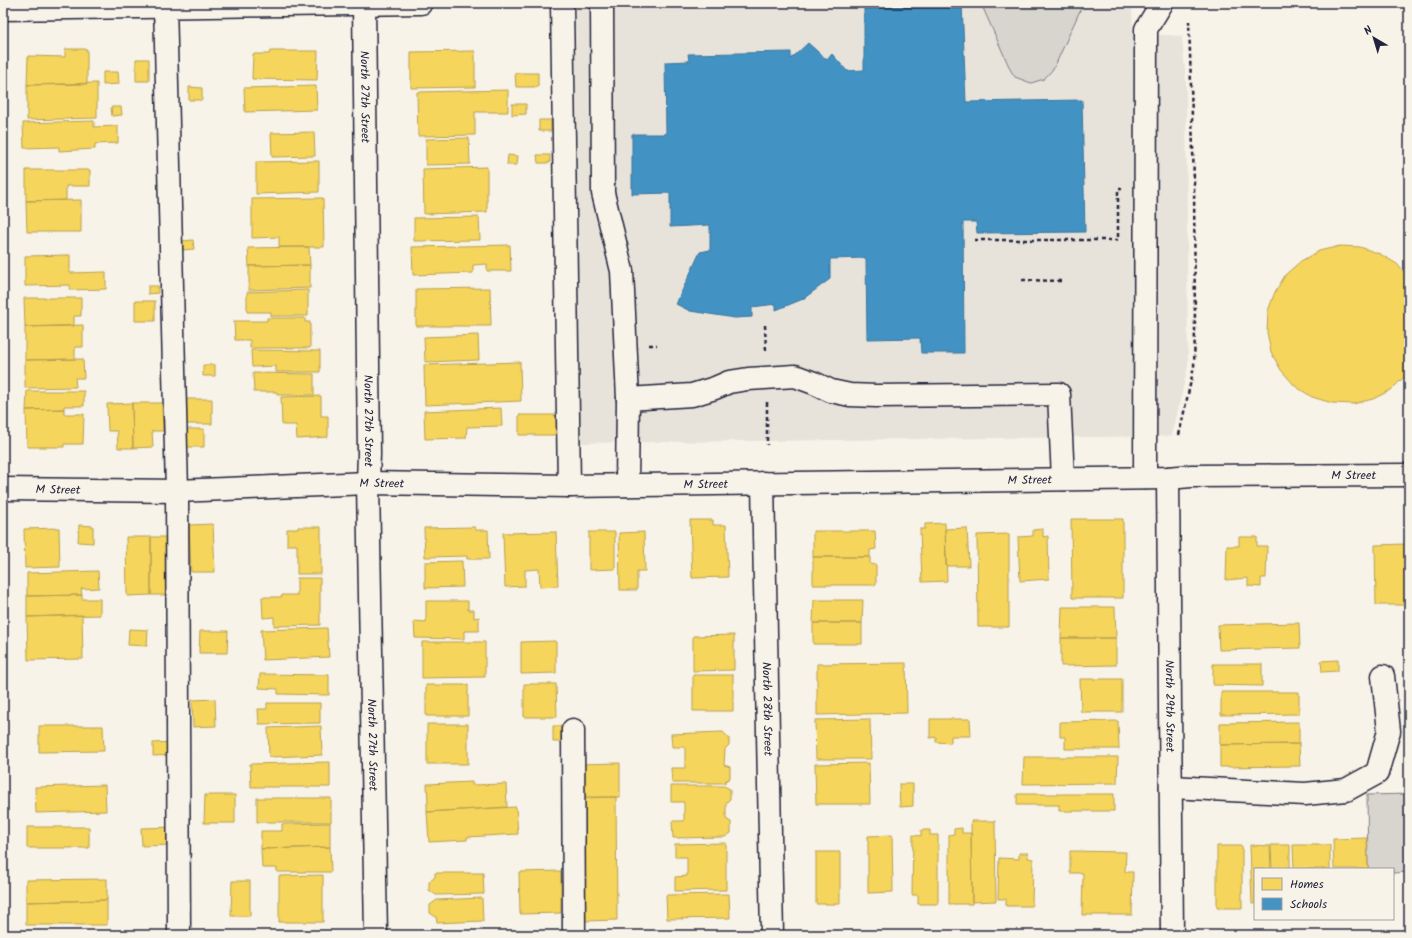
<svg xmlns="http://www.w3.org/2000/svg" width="1412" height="938" viewBox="0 0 1412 938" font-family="Kalam,sans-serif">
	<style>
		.built { fill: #e7e3db }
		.green { fill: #d8d5cf; stroke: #7d7c85 }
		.homes { fill: #f6d55c; stroke: #b69f52 }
		.schools { fill: #4393c3; stroke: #39719a }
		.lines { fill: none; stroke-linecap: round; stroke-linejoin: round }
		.minor-casing { stroke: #22223b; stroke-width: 25 }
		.path { stroke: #22223b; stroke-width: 2.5; stroke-dasharray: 4 3; stroke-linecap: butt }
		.minor { stroke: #f7f3e8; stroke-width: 22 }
		.labels { text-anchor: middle; stroke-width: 4; stroke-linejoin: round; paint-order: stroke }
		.street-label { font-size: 12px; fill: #22223b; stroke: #f7f3e8 }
	</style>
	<rect width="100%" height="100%" fill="#f7f3e8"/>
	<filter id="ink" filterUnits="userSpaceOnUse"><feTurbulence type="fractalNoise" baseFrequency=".025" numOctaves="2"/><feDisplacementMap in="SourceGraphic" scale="8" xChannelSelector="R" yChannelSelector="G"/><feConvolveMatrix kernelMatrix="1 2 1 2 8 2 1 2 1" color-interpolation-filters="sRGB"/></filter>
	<g filter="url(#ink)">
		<!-- built -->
		<path class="built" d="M575 3H1132L1133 33 1182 36 1186 82 1188 366 1172 436 580 443Z"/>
		<!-- green -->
		<path class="green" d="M984 3H1081L1082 6 1054 68 1044 79 1031 83 1015 77 1011 71 983 8Z
			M1409 794V872L1393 873V869H1368L1367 795Z"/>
		<!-- homes -->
		<path class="homes" d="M65 49H87V84L27 85 28 56 65 57Z
			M270 51H318L317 80 252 79 253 54H269Z
			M475 51V87L411 88V52Z
			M136 59H149V81H136Z
			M103 72H118L119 84 103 85Z
			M515 73H538V87H516Z
			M97 83V118L27 120V85Z
			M316 86 317 110 245 112 244 88Z
			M189 87 202 88V100H189Z
			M508 90V112H475V135L418 136 417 92Z
			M512 104H526V114L512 115Z
			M111 107H121L122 115 112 116Z
			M539 120H551V131H539Z
			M94 121V127L118 126V143L95 144V149L59 151V147L24 148 23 123Z
			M314 132 315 156 272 157 271 133Z
			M469 138 470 164 426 165V139Z
			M508 155 518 156 517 165H507Z
			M537 155H550V163H538Z
			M319 161V192L256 194V162Z
			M487 167V212L424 214 423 169Z
			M26 170H90V186H66V200L26 201Z
			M323 198 324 247H279V237L252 238V199Z
			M81 200V232H27L26 201Z
			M479 217 480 240 414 241V218Z
			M193 240 194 249 183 250 182 241Z
			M510 245 511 271H487V264L473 265V273L413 275 412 247Z
			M1340 246 1360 247 1380 254 1397 264 1409 278V372L1391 390 1373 399 1353 404 1332 403 1312 397 1295 386 1281 370 1271 352 1267 332 1268 311 1275 292 1286 274 1301 261 1319 251Z
			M309 247 310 265 249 266 248 248Z
			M70 255V273L106 272V289L70 290V285L25 286V256Z
			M310 265V288L249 290V266Z
			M148 286H158V293L148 294Z
			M490 288 491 326H416V289Z
			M308 290V316H271V312H247V292Z
			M24 298H81V316H74V326L25 327Z
			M135 301H155V321H135Z
			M267 318H305V322H310V348H250V340H235L234 321H267Z
			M83 325V347H75V359L25 360V327Z
			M478 335 479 360 425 362 424 337Z
			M251 350 320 351V372H276V366L252 367Z
			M83 359 84 378H75L76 387 25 388V360Z
			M520 362 521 401 425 405 424 365Z
			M203 365H215V376H203Z
			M253 373 314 374V395H277V392H254Z
			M27 391H84V406H64V409L26 410Z
			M321 396V416H328V437L297 439 296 425H282L281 397Z
			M186 399H212V424H186Z
			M132 403 133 448H118L117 431H108L107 404Z
			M132 403H162L163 431H152L153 447 133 448Z
			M501 408 502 426 467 427 466 438 425 439 424 411Z
			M64 409V414H84L83 444H64V447H27L26 410Z
			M519 415H557L558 435H519Z
			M182 429H204V447H181Z
			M1071 519H1123V598H1072Z
			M690 520H713V525H726L728 577 692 578Z
			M945 523 947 581 922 582 920 529H925V524Z
			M213 524 215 572H191L189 525Z
			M79 525 93 526V543L78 542Z
			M298 527H321V574H297V545H287V529H298Z
			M475 527V530H488L489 559H467V556L425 557 424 528Z
			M59 528 60 567 25 568 24 529Z
			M967 528 969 566H946L945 529Z
			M1043 529V537L1048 536 1049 579 1020 581 1018 537 1033 536V530Z
			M813 531H875L876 549 870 550V557H813Z
			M556 532 558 586 540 587 539 569 525 570V586L505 587 503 533Z
			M589 532H615V569L589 570Z
			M644 532 645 571H637V590H620L619 533Z
			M1009 534V627H978L977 535Z
			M126 537H151V595L127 596Z
			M151 537H173V595H151Z
			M1239 537H1257V546H1267L1266 578H1261V587L1248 586V578L1226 580 1227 546H1239Z
			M1407 544 1409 605H1376L1375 545Z
			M813 557H870V564L876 565V585H813Z
			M462 561 463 587 425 588V562Z
			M98 571 99 588 81 589 82 595 27 596V573Z
			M297 578H320V625L274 626V617L263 618 262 597H282V595H297Z
			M82 595V599H100V615L27 617V596Z
			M814 600H863L862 623H813Z
			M426 601H468V610H474V618L479 617V631H464V639L415 638 414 621 426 622Z
			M1062 607H1115L1116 638H1061Z
			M82 615 83 659 28 660 27 617Z
			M813 623H862V644H813Z
			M1299 623 1300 648 1219 650 1218 625Z
			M327 628 329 657 263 660 261 630Z
			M129 629 148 630 147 646 128 645Z
			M200 631H228L227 653H199Z
			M734 635V670L693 671V636Z
			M1061 638H1116V665L1061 666Z
			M556 641V673L521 674V642Z
			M422 642H485V677L422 678Z
			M1338 660V671L1322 672 1321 661Z
			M906 663 907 713 817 715V664Z
			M1213 664H1262V686L1213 685Z
			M260 674 329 675V695L278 694V689L259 688Z
			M693 675H733V711H693Z
			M1080 679H1122V712H1081Z
			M524 684H556L557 717H524Z
			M426 685H468V716H426Z
			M1221 692H1299V714L1221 715Z
			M215 699 216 726 193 727 192 700Z
			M267 703H320V723L259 724 258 709H267Z
			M870 719 871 759H816L815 720Z
			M930 719H970L971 736H951V743L936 742V737L930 738Z
			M1118 721 1119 749H1065V737H1060V722Z
			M1299 722V744L1220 745V723Z
			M427 724H468V764H427Z
			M39 726H103L104 751 39 752Z
			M321 726 322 755 269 757 268 728Z
			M553 726H561V742H553Z
			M723 732 729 738V745L725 749 724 765 730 767V778L725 781V783H672L671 768H685V747H672L671 734Z
			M173 742 174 755 153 756V743Z
			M1299 744 1300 766 1220 767V745Z
			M1024 757H1118L1117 783 1023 784Z
			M330 762V787H251L250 764Z
			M620 763V797H579L578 764Z
			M869 763 870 804H816L815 764Z
			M472 782V785L506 784 507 807 427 812V803H428L427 784Z
			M899 784H913V806L900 807Z
			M105 785 106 811 36 813 35 787Z
			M671 786H724L730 789V799L726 803V819L731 822V833L725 837 673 838 672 821H684V802H671Z
			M1017 794H1114V811H1059V805H1017Z
			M205 795H235V823H204Z
			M616 797 617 920 584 921 583 798Z
			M257 798H331V822H257Z
			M516 807 518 834 467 837V840L429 842 427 812Z
			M971 821H995L996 901 972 902Z
			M330 823V847L261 849V831H282V824Z
			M27 827H89V848H27Z
			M174 827V845L142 846 141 828Z
			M962 828V833H971L972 904H949V835L954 834V829Z
			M921 830H930V835H938V904H918V895H912L913 835 921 836Z
			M892 835 893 892 868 893V836Z
			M1367 838 1368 869H1334L1333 839Z
			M726 843V890L675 891V877L687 876V857H675V844Z
			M1250 845 1270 846 1271 869H1255V904H1252Z
			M1271 845H1290V869H1272Z
			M1293 845H1330V869H1294Z
			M1217 846H1242V908H1217Z
			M330 847 331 872H277V868H262L261 849Z
			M1070 851 1126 852 1125 872H1133L1132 915H1082L1083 873H1070Z
			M816 852H840V904H816Z
			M1019 853H1028V858L1033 859 1032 906H1006V899H998L999 858 1019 859Z
			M561 871V913L520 914 519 872Z
			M435 873H483L484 894 436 895 429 890V882L435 877Z
			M323 875V922H279V876Z
			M107 879V900L26 902V880Z
			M232 881H250V916H231Z
			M729 894 730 918 667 919 666 895Z
			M482 898 483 921 437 923 436 917 430 913V905L437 900Z
			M107 900V925H26V902Z"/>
		<!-- schools -->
		<path class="schools" d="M864 3H962L966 102 1082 100 1085 232 977 233 976 222H963L964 353H921L920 338 867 339 866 258 830 259V279L803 299 776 310V304L752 307V317L735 318 690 311 676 304 700 252 710 250V225L670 227V193L632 194V134H666L665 62 689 61 688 54 791 52V59L808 43 827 60 832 54 847 71 864 70Z"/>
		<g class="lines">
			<defs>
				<g id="minor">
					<path d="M165 3 177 491 179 935"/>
					<path id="s1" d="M364 3 369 454 368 483 376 935"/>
					<path d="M562 3 569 486"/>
					<path d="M602 3 603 193 622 271 628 399 627 485"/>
					<path d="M3 9 421 3"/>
					<path d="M628 399 692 395 715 388 729 382 748 379 795 376 814 383 831 391 850 395 876 396 1059 394 1063 479"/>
					<path d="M1145 478 1146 29 1162 3"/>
					<path id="s2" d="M1168 478 1172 935"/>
					<path id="s3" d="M763 483 772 935"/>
					<path id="s4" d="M3 489 177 491 368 483 569 486 1168 478 1191 476 1409 475"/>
					<path d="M573 730 574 935"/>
					<path d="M1171 787 1305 794 1346 790 1377 773 1389 731 1383 676"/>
				</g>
			</defs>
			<!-- minor casing -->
			<use href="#minor" class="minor-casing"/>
			<!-- path -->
			<path class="path" d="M974 240H1118V189H1122
				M1022 280 1061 281
				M765 325 766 353
				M649 345H657
				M767 402V445
				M1179 435 1194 367 1195 330 1194 181 1189 21"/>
			<!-- minor -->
			<use href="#minor" class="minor"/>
		</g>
	</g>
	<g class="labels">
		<!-- street labels -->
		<g class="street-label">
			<text dy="4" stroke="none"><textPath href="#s1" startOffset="94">North 27th Street</textPath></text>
			<text dy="4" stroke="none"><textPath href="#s1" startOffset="418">North 27th Street</textPath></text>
			<text dy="4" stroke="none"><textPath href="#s4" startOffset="1351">M Street</textPath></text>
			<text dy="4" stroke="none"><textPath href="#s4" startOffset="1027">M Street</textPath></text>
			<text dy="4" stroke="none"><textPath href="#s4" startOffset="379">M Street</textPath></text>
			<text dy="4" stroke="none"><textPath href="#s4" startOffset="703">M Street</textPath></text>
			<text dy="4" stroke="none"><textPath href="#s4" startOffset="55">M Street</textPath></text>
			<text dy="4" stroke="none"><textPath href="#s2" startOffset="228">North 29th Street</textPath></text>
			<text dy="4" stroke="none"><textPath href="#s3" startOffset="226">North 28th Street</textPath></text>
			<text dy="4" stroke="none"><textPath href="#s1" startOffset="742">North 27th Street</textPath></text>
		</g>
	</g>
	<!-- margin -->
	<rect width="1412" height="938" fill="none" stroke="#f7f3e8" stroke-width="16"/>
	<rect x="8" y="8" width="1396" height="922" fill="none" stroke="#22223b" stroke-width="1.5" filter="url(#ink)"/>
	<!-- legend -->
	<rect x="1254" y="868" width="140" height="52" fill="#f7f3e8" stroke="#a29fa3"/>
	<rect x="1262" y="878" width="20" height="12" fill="#f6d55c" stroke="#a29fa3"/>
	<text x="1290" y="888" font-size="12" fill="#22223b">Homes</text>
	<rect x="1262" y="898" width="20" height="12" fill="#4393c3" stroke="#a29fa3"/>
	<text x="1290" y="908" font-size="12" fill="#22223b">Schools</text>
	<!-- north arrow -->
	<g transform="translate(1374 38) rotate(322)" stroke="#f7f3e8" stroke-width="3" paint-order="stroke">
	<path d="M0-3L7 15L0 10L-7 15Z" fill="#22223b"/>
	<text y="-6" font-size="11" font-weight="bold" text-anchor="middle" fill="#22223b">N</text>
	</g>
</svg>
